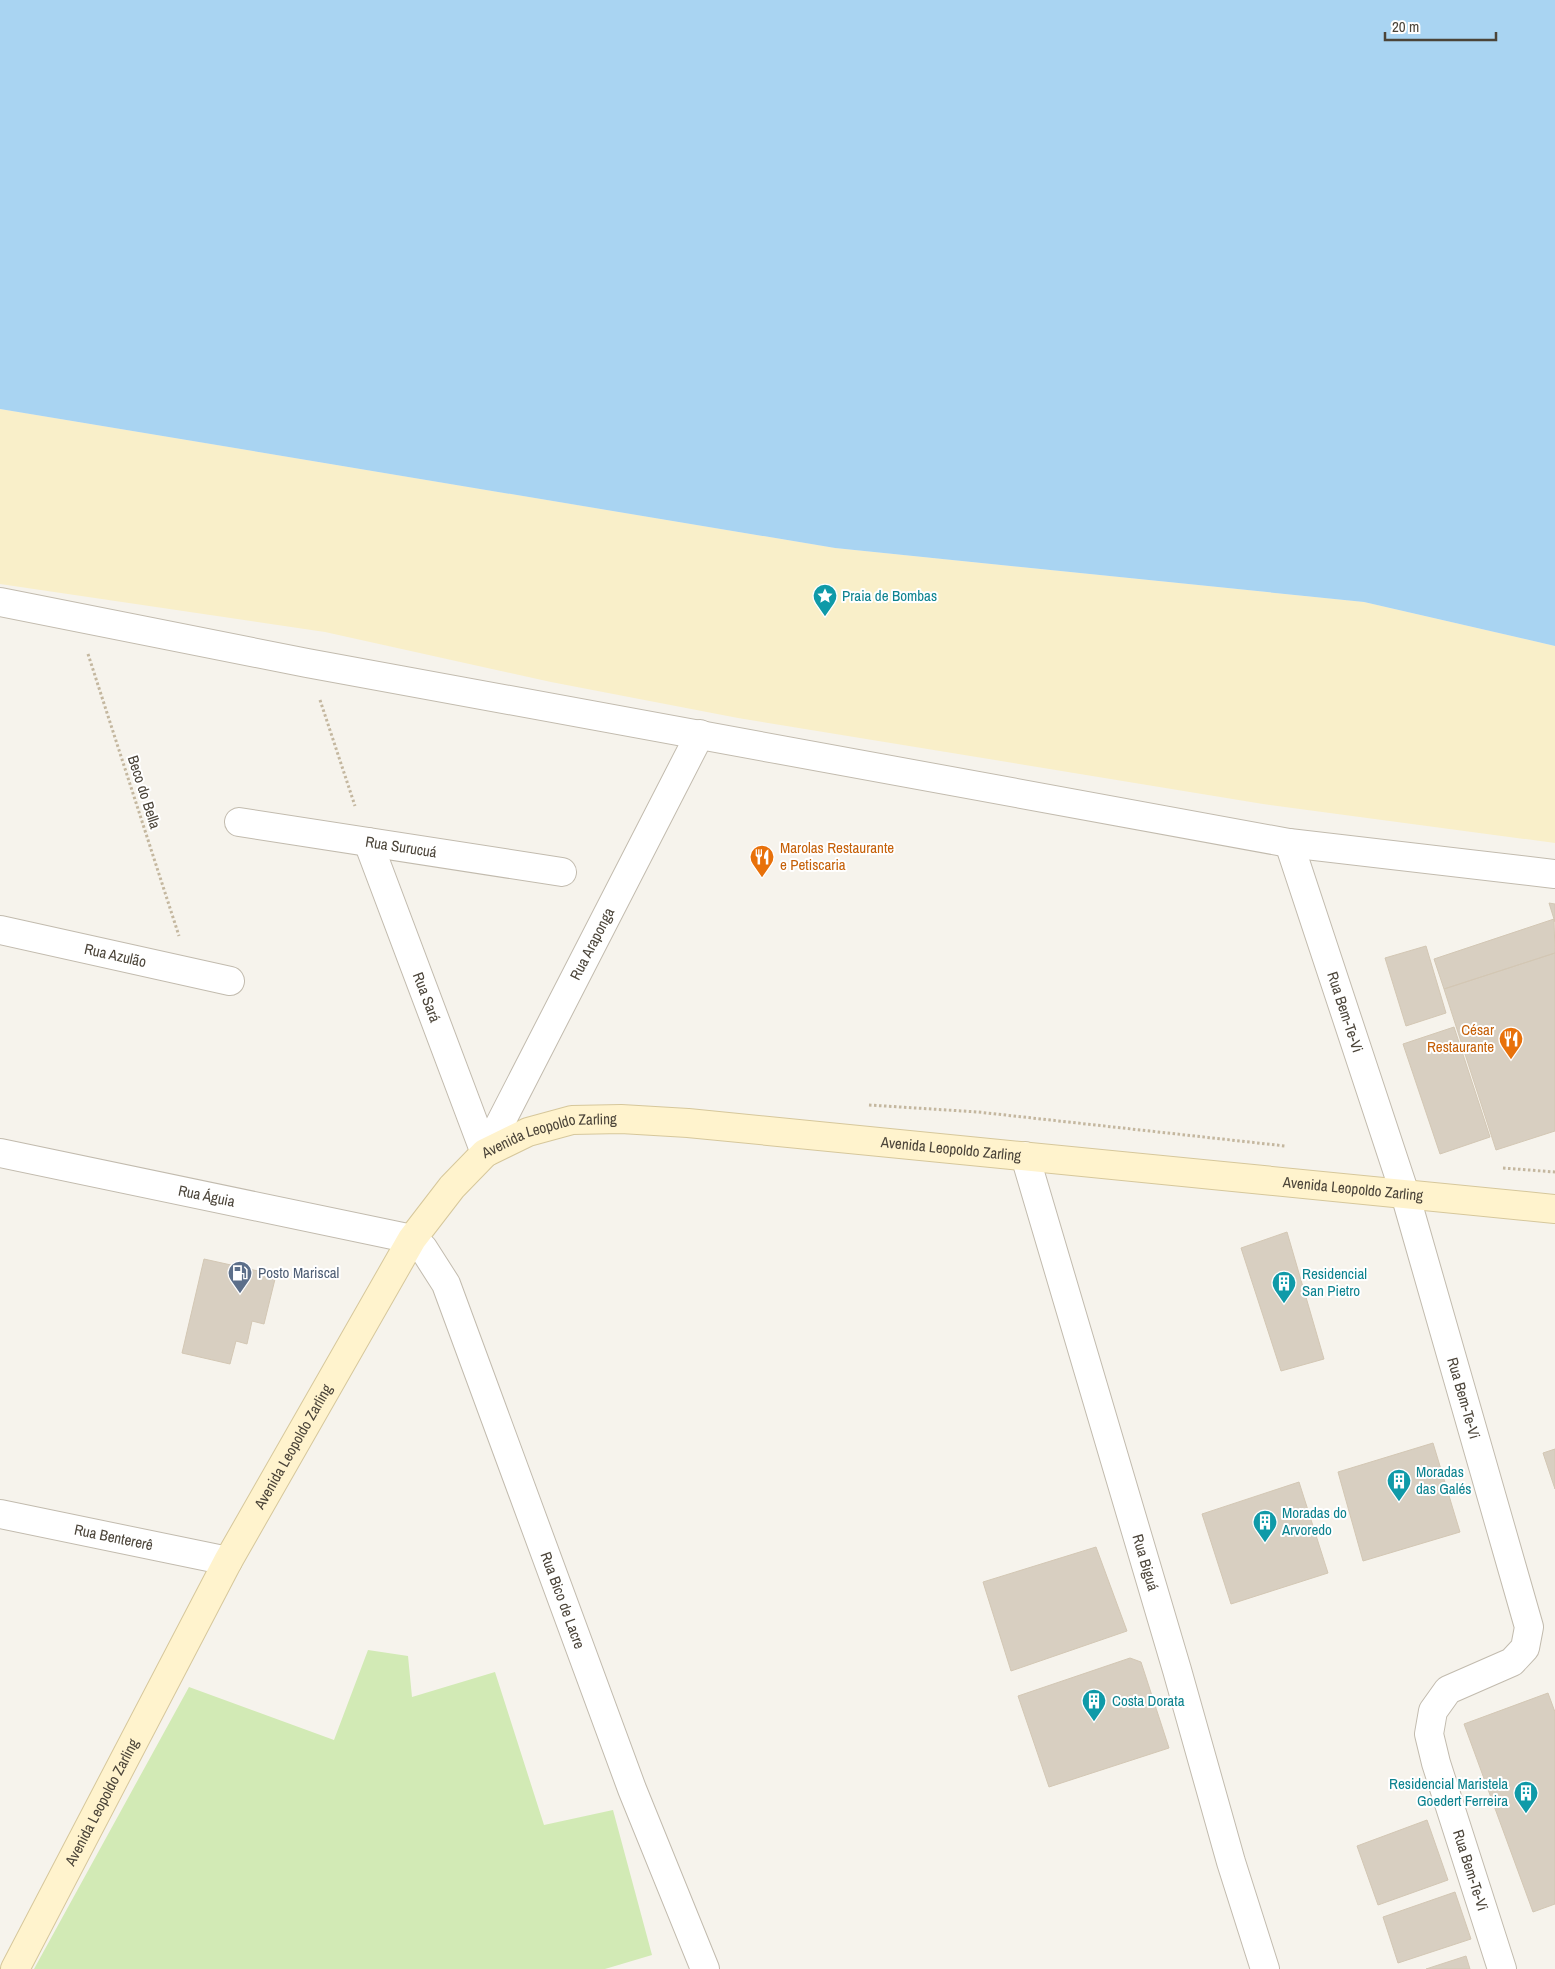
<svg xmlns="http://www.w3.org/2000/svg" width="1555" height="1969" viewBox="0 0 1555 1969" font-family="'Archivo Narrow',sans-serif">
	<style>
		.green { fill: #d2eab5 }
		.sand { fill: #f9efc9 }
		.water { fill: #a9d4f2 }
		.building { fill: #d8cfc1; stroke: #d3c7b4 }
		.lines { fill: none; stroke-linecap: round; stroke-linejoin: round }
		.pedestrian-casing { stroke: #c2bbae; stroke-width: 30 }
		.minor-casing { stroke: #c2bbae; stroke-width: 30 }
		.secondary-casing { stroke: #d6c79b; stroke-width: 30 }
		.path { stroke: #c4b79f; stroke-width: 3; stroke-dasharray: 2.5 2.5; stroke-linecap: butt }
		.pedestrian { stroke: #fff; stroke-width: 28 }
		.minor { stroke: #fff; stroke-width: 28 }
		.secondary { stroke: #fff3cd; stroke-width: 28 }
		.labels { text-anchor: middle; stroke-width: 4; stroke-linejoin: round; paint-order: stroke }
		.culture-label { font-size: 15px; fill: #0d838f; stroke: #fff; text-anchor: start }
		.street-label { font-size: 15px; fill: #4b4439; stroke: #fff }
		.food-label { font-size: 15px; fill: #c56008; stroke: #fff; text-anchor: start }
		.service-label { font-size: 15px; fill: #4e5e75; stroke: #fff; text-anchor: start }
	</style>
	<rect width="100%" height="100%" fill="#f6f3ec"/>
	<!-- green -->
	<path class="green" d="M368 1650 408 1656 412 1697 495 1672 544 1825 613 1810 652 1955 605 1969H34L189 1687 334 1740Z"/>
	<!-- sand -->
	<path class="sand" d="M0 409 835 548 1364 602 1555 646V843L1263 804 738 718 551 682 325 632 0 584Z"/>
	<!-- water -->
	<path class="water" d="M0 0H1555V646L1364 602 835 548 0 409Z"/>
	<!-- building -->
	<path class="building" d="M1549 903 1555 904V922L1554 919Z
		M1554 919 1555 953 1444 989 1434 959Z
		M1426 946 1446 1013 1406 1026 1385 958Z
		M1555 953V1131L1496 1150 1444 989Z
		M1454 1027 1490 1137 1440 1154 1403 1044Z
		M1287 1232 1324 1359 1281 1371 1241 1248Z
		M204 1259 276 1275 264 1324 252 1321 247 1344 236 1341 230 1364 182 1353Z
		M1433 1443 1460 1532 1363 1561 1338 1472Z
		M1555 1449V1489L1543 1453Z
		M1299 1482 1328 1573 1231 1604 1202 1514Z
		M1096 1547 1127 1631 1011 1671 983 1582Z
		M1130 1658 1141 1662 1169 1748 1049 1787 1018 1696Z
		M1548 1693 1555 1712V1904L1533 1912 1464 1724Z
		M1427 1820 1448 1880 1378 1905 1357 1846Z
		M1455 1892 1471 1939 1398 1963 1383 1917Z
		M1466 1956 1470 1969H1426Z"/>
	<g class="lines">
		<defs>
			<path id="pedestrian" d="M0 602 307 663 1289 843 1555 874"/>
			<g id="minor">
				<path id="s1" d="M239 822 562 872"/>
				<path id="s2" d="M368 842 485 1153"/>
				<path id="s3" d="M1289 843 1405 1194 1529 1627 1525 1648 1512 1662 1448 1690 1433 1711 1429 1734 1436 1763 1502 1969"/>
				<path id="s4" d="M0 930 230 981"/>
				<path id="s5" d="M0 1153 412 1239 423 1248 446 1284 632 1789 705 1969"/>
				<path id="s6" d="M485 1153 700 734"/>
				<path id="s7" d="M1025 1156 1177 1670 1231 1862 1265 1969"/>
				<path id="s8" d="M0 1514 228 1561"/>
			</g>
			<g id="secondary">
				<path id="s9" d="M15 1969 228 1561 412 1239 452 1187 485 1153 528 1132 572 1120 621 1119 688 1123 1555 1209"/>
			</g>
		</defs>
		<!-- pedestrian casing -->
		<use href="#pedestrian" class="pedestrian-casing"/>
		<!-- minor casing -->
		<use href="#minor" class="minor-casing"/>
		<!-- secondary casing -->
		<use href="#secondary" class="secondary-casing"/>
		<!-- path -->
		<path class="path" d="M88 654 179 936
			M320 700 355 806
			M869 1105 978 1112 1285 1146
			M1503 1168 1555 1172"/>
		<!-- pedestrian -->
		<use href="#pedestrian" class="pedestrian"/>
		<!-- minor -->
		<use href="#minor" class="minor"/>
		<!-- secondary -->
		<use href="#secondary" class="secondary"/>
	</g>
	<!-- icons -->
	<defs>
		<symbol id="sight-pin" viewBox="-11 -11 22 30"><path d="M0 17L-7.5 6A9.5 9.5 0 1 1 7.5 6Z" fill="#0f9aa8" stroke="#fff"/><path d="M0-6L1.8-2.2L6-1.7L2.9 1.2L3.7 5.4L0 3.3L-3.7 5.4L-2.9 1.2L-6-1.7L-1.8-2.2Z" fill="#fff"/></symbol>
		<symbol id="restaurant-pin" viewBox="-11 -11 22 30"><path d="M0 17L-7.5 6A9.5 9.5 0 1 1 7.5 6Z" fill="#e8710a" stroke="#fff"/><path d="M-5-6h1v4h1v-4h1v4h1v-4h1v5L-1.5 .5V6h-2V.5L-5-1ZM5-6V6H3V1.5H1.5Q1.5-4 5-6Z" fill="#fff"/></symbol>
		<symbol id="fuel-pin" viewBox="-11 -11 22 30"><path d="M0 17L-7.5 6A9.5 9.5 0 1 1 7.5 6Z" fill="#5c6f8a" stroke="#fff"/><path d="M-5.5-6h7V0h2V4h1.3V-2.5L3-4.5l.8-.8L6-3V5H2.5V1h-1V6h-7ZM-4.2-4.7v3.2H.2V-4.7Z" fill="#fff"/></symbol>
		<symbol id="building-pin" viewBox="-11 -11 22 30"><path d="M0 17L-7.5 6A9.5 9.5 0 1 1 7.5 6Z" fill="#0f9aa8" stroke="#fff"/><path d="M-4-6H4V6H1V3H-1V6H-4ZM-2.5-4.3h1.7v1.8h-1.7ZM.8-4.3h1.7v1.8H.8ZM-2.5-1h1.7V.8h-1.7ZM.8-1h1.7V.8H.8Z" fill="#fff"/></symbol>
	</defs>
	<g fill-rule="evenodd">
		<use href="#sight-pin" x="811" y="582" width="28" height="38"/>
		<use href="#restaurant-pin" x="748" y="843" width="28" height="38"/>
		<use href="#restaurant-pin" x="1497" y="1025" width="28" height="38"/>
		<use href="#fuel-pin" x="226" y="1259" width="28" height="38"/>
		<use href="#building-pin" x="1270" y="1269" width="28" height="38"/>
		<use href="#building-pin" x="1385" y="1467" width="28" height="38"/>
		<use href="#building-pin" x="1251" y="1508" width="28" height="38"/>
		<use href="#building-pin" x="1080" y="1687" width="28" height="38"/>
		<use href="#building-pin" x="1512" y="1779" width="28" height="38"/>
	</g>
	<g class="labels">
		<!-- culture labels -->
		<g class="culture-label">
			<text x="842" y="601">Praia de Bombas</text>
			<text x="1302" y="1279">Residencial<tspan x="1302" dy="17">San Pietro</tspan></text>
			<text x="1416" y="1477">Moradas<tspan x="1416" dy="17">das Galés</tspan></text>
			<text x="1282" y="1518">Moradas do<tspan x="1282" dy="17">Arvoredo</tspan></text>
			<text x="1112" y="1706">Costa Dorata</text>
			<text x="1508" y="1789" text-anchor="end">Residencial Maristela<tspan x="1508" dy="17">Goedert Ferreira</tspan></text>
		</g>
		<!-- street labels -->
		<g class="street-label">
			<text transform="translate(144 792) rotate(72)" y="5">Beco do Bella</text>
			<text dy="5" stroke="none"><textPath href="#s1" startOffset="164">Rua Surucuá</textPath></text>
			<text dy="5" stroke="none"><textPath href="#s6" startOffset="235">Rua Araponga</textPath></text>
			<text dy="5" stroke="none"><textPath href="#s4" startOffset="118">Rua Azulão</textPath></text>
			<text dy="5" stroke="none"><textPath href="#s2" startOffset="166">Rua Sará</textPath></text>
			<text dy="5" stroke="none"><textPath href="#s3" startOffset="178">Rua Bem-Te-Vi</textPath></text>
			<text dy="5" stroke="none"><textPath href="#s9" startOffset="1012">Avenida Leopoldo Zarling</textPath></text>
			<text dy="5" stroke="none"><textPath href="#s9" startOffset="1418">Avenida Leopoldo Zarling</textPath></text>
			<text dy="5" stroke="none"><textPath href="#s9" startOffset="1822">Avenida Leopoldo Zarling</textPath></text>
			<text dy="5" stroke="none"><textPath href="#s5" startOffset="211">Rua Águia</textPath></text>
			<text dy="5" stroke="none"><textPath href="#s3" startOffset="582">Rua Bem-Te-Vi</textPath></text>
			<text dy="5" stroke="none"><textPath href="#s9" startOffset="592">Avenida Leopoldo Zarling</textPath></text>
			<text dy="5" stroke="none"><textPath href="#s8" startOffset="116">Rua Bentererê</textPath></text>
			<text dy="5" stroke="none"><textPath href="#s7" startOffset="424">Rua Biguá</textPath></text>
			<text dy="5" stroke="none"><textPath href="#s5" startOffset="815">Rua Bico de Lacre</textPath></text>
			<text dy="5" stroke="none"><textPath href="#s9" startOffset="188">Avenida Leopoldo Zarling</textPath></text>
			<text dy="5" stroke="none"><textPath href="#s3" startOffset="1122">Rua Bem-Te-Vi</textPath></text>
		</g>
		<!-- food labels -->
		<g class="food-label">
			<text x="780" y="853">Marolas Restaurante<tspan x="780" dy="17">e Petiscaria</tspan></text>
			<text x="1494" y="1035" text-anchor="end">César<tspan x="1494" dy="17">Restaurante</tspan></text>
		</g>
		<!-- service labels -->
		<g class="service-label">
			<text x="258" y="1278">Posto Mariscal</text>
		</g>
	</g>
	<!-- scale -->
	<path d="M1385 32v8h111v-8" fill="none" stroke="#4b4439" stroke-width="2.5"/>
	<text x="1392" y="32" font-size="15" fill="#4b4439" stroke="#ffffff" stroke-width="4" paint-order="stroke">20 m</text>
</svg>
